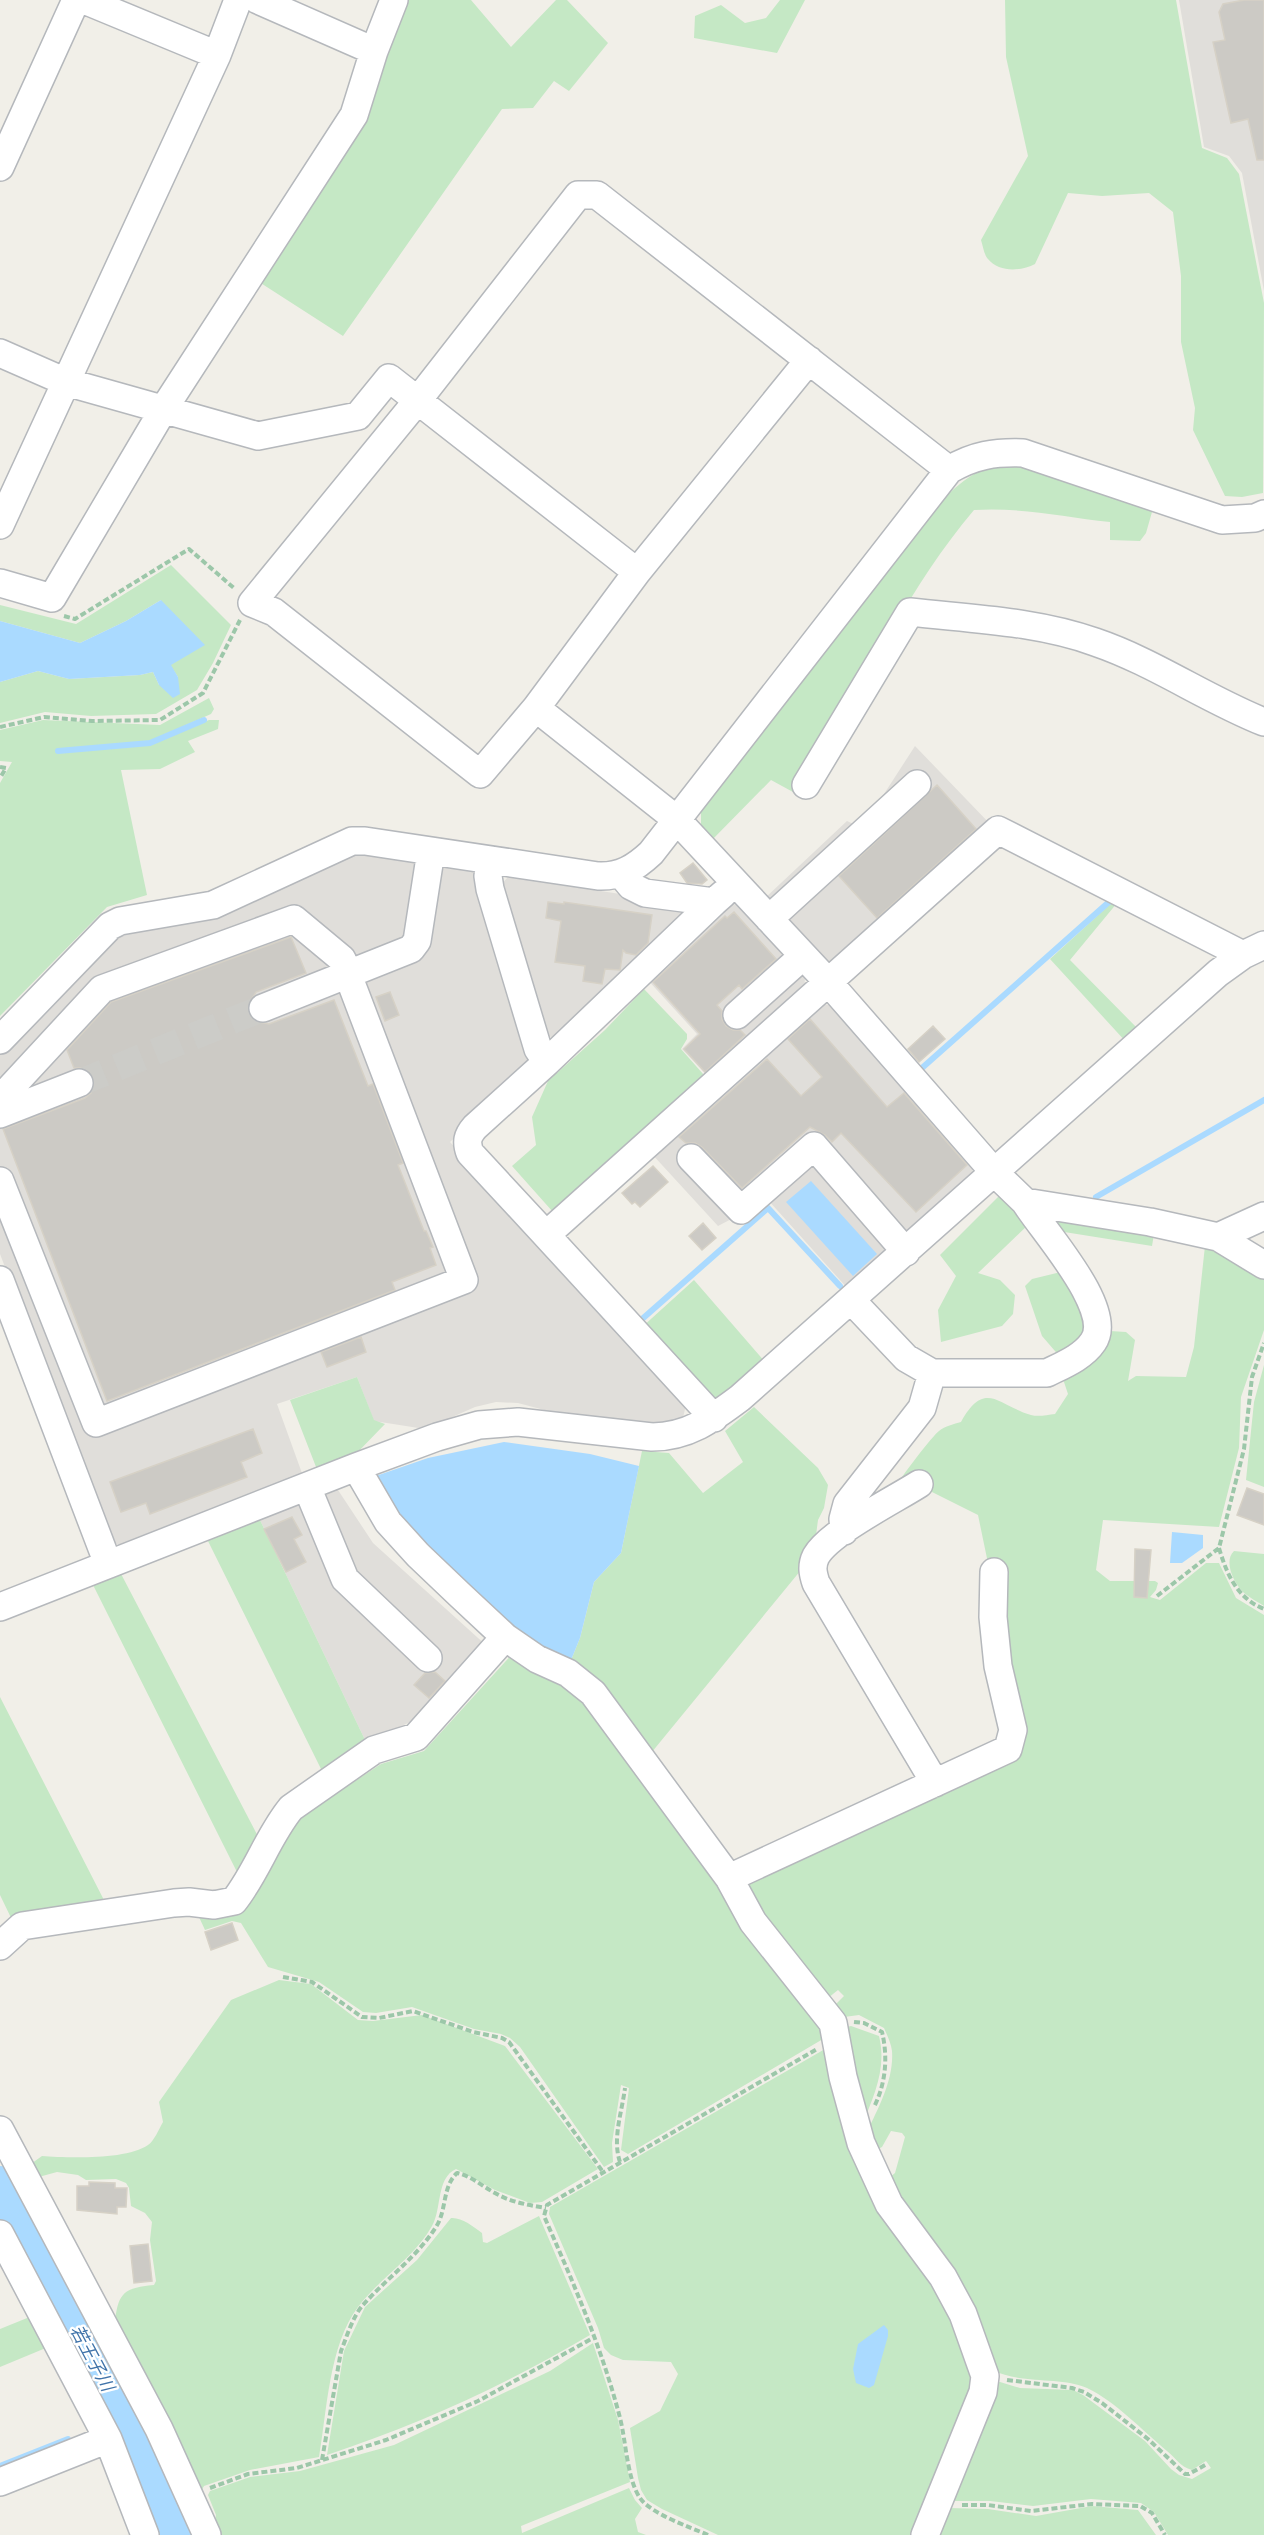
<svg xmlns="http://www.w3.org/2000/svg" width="1264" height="2535" viewBox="0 0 1264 2535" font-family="'Golos Text','Noto Sans JP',sans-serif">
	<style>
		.industrial { fill: #e0deda }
		.green { fill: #c5e8c5 }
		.water { fill: #aadaff }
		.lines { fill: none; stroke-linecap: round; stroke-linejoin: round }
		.stream { stroke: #aadaff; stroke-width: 6 }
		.river { stroke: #aadaff; stroke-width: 36 }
		.building { fill: #cccac5; stroke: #d6d1c6; stroke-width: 1.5 }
		.minor-tunnel { stroke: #ccccc8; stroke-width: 27; stroke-dasharray: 27 14; stroke-linecap: butt }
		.minor-casing { stroke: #b5b8bc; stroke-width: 30 }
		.path { stroke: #9cc7a9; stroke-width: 4; stroke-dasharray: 6 3; stroke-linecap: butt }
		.minor { stroke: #fff; stroke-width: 27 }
		.labels { text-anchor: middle; stroke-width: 4.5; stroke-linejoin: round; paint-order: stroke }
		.water-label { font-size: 18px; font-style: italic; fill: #4174aa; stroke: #fff }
	</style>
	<rect width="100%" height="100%" fill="#f1efe8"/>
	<!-- industrial -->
	<path class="industrial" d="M1179 0H1264V291L1242 173 1229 156 1204 147Z
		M915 746 992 826 835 970 764 899 847 821 862 828Z
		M352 852 471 869 479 878 532 1055 528 1069 450 1142 687 1400 683 1418 663 1424 567 1416 518 1403 496 1402 475 1407 425 1429 374 1421 357 1377 277 1404 303 1476 124 1547 110 1541 0 1254V1053L119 933Z
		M508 877 680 903 685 918 559 1039 540 1034 496 890Z
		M723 903 742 905 805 974 804 1001 714 1083 682 1049 697 1034 646 978Z
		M813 1004 835 1005 973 1167 972 1180 849 1290 768 1200 718 1226 651 1153Z
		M336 1487 373 1543 488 1647 419 1718 366 1742 259 1518Z"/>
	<!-- green -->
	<path class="green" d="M403 0H471L511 47 556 0H567L608 43 569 91 554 81 533 108 502 109 343 336 256 280Z
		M780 0H805L777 53 694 38 695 16 721 5 745 23 766 18Z
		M1005 0H1176L1202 148 1227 158 1239 174 1264 303 1263 493 1242 497 1225 496 1193 430 1195 408 1181 342V276L1173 212 1149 193 1102 196 1068 193 1035 264C1022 271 999 273 988 259 984 255 983 246 981 240L1028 156 1006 57Z
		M1021 463 1138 504 1152 512 1146 533 1140 541 1110 540V522C1064 517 1020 507 974 510 902 595 856 700 804 798L771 780 711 841 701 827V811L946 496C974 471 983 466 1021 463Z
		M171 565 231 625 213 663 197 690 156 714 91 716 45 712 0 723V682L38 671 69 679 140 675 153 672 159 685 178 677 170 665 161 600 126 621 80 643 0 621V605L76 624Z
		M209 698 214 709 211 714 150 741 56 751 57 753 150 745 209 720H219L218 729 188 741 195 752 160 769 121 770 147 895 107 907 0 1016V783L12 762 0 761V730L43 720 160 725Z
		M1119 896 1122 897 1070 960 1140 1031 1127 1043 1050 959Z
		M644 989 687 1034V1039L681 1049 711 1083 553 1212 512 1166 536 1145 532 1117 548 1081 605 1030Z
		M999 1196 1029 1224 978 1273 1000 1280 1015 1295 1013 1314 1002 1326 941 1342 938 1310 956 1276 940 1255Z
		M1041 1214 1154 1234 1152 1246 1058 1231Z
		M1205 1246 1220 1252 1264 1280V1330L1241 1397 1239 1448 1219 1527 1103 1520 1096 1570 1110 1581H1155L1158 1583 1156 1590 1150 1597 1160 1600 1206 1563H1219L1236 1598 1264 1615V2535H1168L1154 2512 1141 2503 1091 2499 1033 2506 990 2501H944L993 2383 1000 2382 1020 2388 1073 2390 1083 2395 1145 2441 1171 2469 1179 2475 1192 2479 1211 2468 1206 2461 1192 2470C1180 2467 1176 2458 1167 2451 1142 2430 1116 2402 1087 2388 1061 2376 1023 2385 992 2370L889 2178 895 2173 905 2137 902 2133 891 2131 882 2147 874 2151 867 2132C879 2107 894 2079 892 2051 891 2043 887 2035 884 2028L859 2015 844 2017 835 2009 836 2004 844 1996 838 1990 828 1998 740 1888 1008 1753 989 1568 978 1515 924 1488 897 1485C898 1481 933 1435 939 1431 945 1426 954 1424 961 1422 985 1378 999 1406 1031 1415 1038 1417 1047 1415 1055 1414L1068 1394 1063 1379 1110 1331 1126 1332 1135 1340 1128 1381 1136 1376 1186 1377 1194 1347Z
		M1069 1270 1094 1324 1061 1358 1042 1336 1025 1286 1032 1279Z
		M694 1280 766 1363 713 1401 641 1328Z
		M1264 1365V1487L1246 1480 1254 1402Z
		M357 1377 374 1420 385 1424 353 1457 318 1472 290 1400Z
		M754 1407 818 1468 828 1485 824 1508 818 1520 815 1543 801 1570 647 1758 569 1665 580 1638 594 1582 621 1553 642 1451 669 1453 703 1493 743 1462 725 1431Z
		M259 1518 366 1742 324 1775 206 1537Z
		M1234 1551 1264 1554V1606C1258 1602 1250 1598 1244 1593 1234 1584 1223 1561 1234 1551Z
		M119 1570 262 1844 242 1882 91 1581Z
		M515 1651 589 1697 817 2013 823 2039 628 2154 621 2150 629 2088 621 2085 612 2143 613 2162 604 2167 520 2047 510 2038 501 2034 474 2029 412 2007 376 2013 363 2012 319 1982 268 1967 241 1923 232 1921 205 1930 199 1917 225 1918 243 1909 293 1825 305 1814 381 1764 424 1751Z
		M0 1697 106 1904 14 1924 0 1895Z
		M279 1980 311 1984 358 2020 373 2021 422 2015 505 2046 598 2169 542 2202 530 2203 495 2190 456 2169C436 2178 442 2209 432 2226 414 2258 380 2278 358 2307 329 2345 327 2411 319 2457L250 2470 204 2486 200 2493 114 2329C118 2296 119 2288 154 2285L156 2281 150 2240 152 2222 145 2213 131 2206 129 2188 126 2183 116 2179 86 2180 78 2175 57 2172 35 2178 28 2166 42 2156C67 2158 127 2160 148 2145 154 2141 159 2129 163 2122L159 2102 231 2000Z
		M851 2026 879 2036C887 2068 874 2096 862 2125L839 2029Z
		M825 2049 979 2374 920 2535H718L662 2509 647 2500 641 2490 638 2478 630 2428 660 2411 678 2374 671 2362 623 2360 611 2355 604 2348 598 2328 549 2214 550 2207Z
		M539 2216 590 2335C506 2385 420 2424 327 2455L344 2351 365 2307 417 2260 451 2218C461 2217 473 2226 482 2233L483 2242 487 2243Z
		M37 2314 53 2345 0 2367V2329Z
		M593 2343 618 2420 630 2482 521 2526 522 2533 629 2488 635 2500 642 2508 635 2519 638 2532 646 2535H212L216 2515 208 2495 210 2491 250 2477 300 2471 394 2445 550 2371Z
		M1092 2506 1138 2510 1156 2535H929L949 2508 988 2509 1036 2516Z"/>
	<!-- water -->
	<path class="water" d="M161 600 205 645 171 665 178 677 180 694 173 698 159 685 153 672 140 675 69 679 38 671 0 682V621L80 643 126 621Z
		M811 1181 877 1254 853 1276 786 1202Z
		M504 1442 590 1454 639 1466 621 1553 594 1582 580 1638 569 1665 526 1644 404 1525 370 1478 428 1458Z
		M1172 1532 1203 1535V1548L1182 1563H1170Z
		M884 2325 888 2330V2336L874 2385 869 2388 856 2383 853 2369 858 2344Z"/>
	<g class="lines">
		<!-- stream -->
		<path class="stream" d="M58 751 150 743 204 720
			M922 1068 1110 901
			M1096 1197 1264 1100
			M641 1320 768 1208 840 1286
			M112 2421 123 2416
			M0 2466 68 2439"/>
		<!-- river -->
		<path class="river" d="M0 2184 134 2439 177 2535"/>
	</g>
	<!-- building -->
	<path class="building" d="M1244 0H1264V160H1257L1248 119 1231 123 1213 42 1225 40 1219 12 1223 4Z
		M937 785 976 829 877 918 839 876Z
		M693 863 707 880 702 884 687 883 680 873Z
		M548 902 564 904V902L652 915 648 943 636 955 626 953 623 950 620 970 605 969 602 984 583 981 585 966 555 962 561 921 546 918Z
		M734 912 776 959 742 989 739 985 717 1005 722 1011V1019L726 1026 733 1030H740L745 1035 705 1072 684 1049 700 1034 653 982 725 916 727 918Z
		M291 937 306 973 256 992 248 1005 249 1014 254 1021 269 1024 334 1000 368 1086 373 1084 403 1163 398 1165 424 1231H426L433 1247 430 1248 436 1265 392 1282 395 1290 107 1401 3 1129 85 1098 91 1093 95 1085 93 1077 89 1071 82 1068H74L67 1050 111 1002Z
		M390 992 399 1015 385 1021 376 997Z
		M810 1019 887 1107 904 1093 967 1165 916 1212 841 1133 832 1142 825 1135 810 1127 742 1188 702 1147 695 1143H686L679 1137 767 1059 801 1096 822 1077 788 1039Z
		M933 1026 945 1039 919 1062 908 1049Z
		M653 1166 668 1182 640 1207 635 1202 632 1204 622 1193Z
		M703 1223 716 1238 702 1250 689 1236Z
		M361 1337 366 1352 327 1367 321 1352Z
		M253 1429 262 1453 241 1462 247 1477 150 1514 146 1503 121 1512 110 1482Z
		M1247 1488 1264 1494V1525L1237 1515Z
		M292 1517 302 1535 294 1539 306 1562 286 1572 264 1529Z
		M1135 1549 1151 1550 1147 1598 1134 1597Z
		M435 1672 445 1681 429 1698 414 1685 425 1673Z
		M232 1923 238 1940 211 1950 205 1932Z
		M89 2182 115 2183V2188H127L126 2207H117V2214L77 2210V2186H89Z
		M148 2244 152 2281 134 2283 130 2246Z"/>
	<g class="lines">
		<!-- minor-tunnel -->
		<path class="minor-tunnel" d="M79 1083 263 1008"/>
		<defs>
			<path id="minor" d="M84 0 217 55
				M258 0 374 51
				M0 167 76 0
				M0 353 66 382 258 436 358 416 389 378 637 572
				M809 360 637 572 536 708 480 774 274 612 252 603 418 400 578 195H597L949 470
				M0 525 217 55 238 0
				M0 583 52 598 163 410 354 115 374 51 394 0
				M536 708 676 819 829 983 995 1173 1025 1202 1150 1222 1218 1237 1264 1265
				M806 785 910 612C972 619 1036 621 1095 642 1154 662 1206 699 1264 722
				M491 860 488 876 490 889 538 1049 547 1062 475 1127C467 1136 466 1142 470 1153L546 1235
				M621 874 631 886 645 893 714 902 723 894
				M769 919 917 784
				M263 1008 411 949 417 941 431 851
				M737 1015 803 956
				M0 1040 110 926 120 921 213 905 352 841H365L598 876C620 877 635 868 651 853L949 470C974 455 995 452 1023 453L1222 520 1255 518 1264 514
				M547 1062 714 902
				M0 1099 102 989 294 919 342 959 464 1280 96 1423 0 1181
				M0 1114 79 1083
				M691 1158 741 1210 814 1146 906 1252
				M1218 1237 1264 1216
				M0 1280 108 1564
				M852 1301 906 1358 932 1373H1047C1063 1365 1083 1357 1093 1342 1116 1310 1042 1230 1025 1202
				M714 1418 546 1235 998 830 1243 955
				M356 1467 388 1522 418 1555 460 1595 505 1637 537 1659 568 1673 593 1693 729 1878 753 1922 833 2023 843 2077 861 2143 889 2204 943 2277 963 2314 985 2376 983 2392 925 2535
				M919 1484C894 1500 830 1532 816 1556 811 1566 813 1574 816 1583L935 1783
				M307 1487 345 1579 428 1658
				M844 1531 843 1519 847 1504 922 1408 932 1373
				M0 1607 356 1467 437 1437 479 1425 518 1422 652 1437C688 1437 712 1419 740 1398L1218 973 1243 955 1264 945
				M729 1878 1008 1749 1013 1730 998 1666 993 1617 994 1572
				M0 1946 22 1926 174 1903 189 1902 214 1905 234 1901C257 1872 268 1836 291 1808L374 1750 416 1737 505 1637
				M0 2130 159 2429 207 2535
				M0 2234 108 2439 145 2535
				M0 2482 108 2439"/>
		</defs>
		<!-- minor casing -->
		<use href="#minor" class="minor-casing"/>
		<!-- path -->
		<path class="path" d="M64 616 75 619 189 549 235 589
			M0 727 44 717 92 721 160 720 203 693 240 620
			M0 767 6 768 0 778
			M1219 1548C1227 1575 1237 1598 1264 1609
			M1157 1596 1219 1548 1244 1449 1252 1377 1264 1343
			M283 1977 312 1982 362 2017 379 2018 413 2011 473 2032 502 2038 509 2042 603 2172
			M854 2022 864 2023 882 2032C888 2057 886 2083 874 2107
			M620 2162C612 2139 622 2112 625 2088
			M1007 2380 1072 2388 1084 2392 1102 2403 1148 2439 1185 2474H1189L1207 2464
			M322 2460 341 2351C347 2336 353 2316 363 2305 387 2278 416 2258 436 2227 447 2210 442 2187 457 2173 471 2176 482 2186 495 2193 510 2202 528 2205 546 2208
			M210 2488 248 2474 297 2468 386 2440 478 2401 595 2337
			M962 2505H988L1031 2511 1092 2504 1140 2506 1152 2513 1165 2535
			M708 2535C690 2527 651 2514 640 2498 627 2479 626 2441 620 2418 602 2348 573 2282 544 2216L547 2205 817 2049"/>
		<!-- minor -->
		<use href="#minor" class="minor"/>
	</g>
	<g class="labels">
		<!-- water labels -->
		<g class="water-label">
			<text transform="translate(92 2358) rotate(62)" y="6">若王子川</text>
		</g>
	</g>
</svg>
